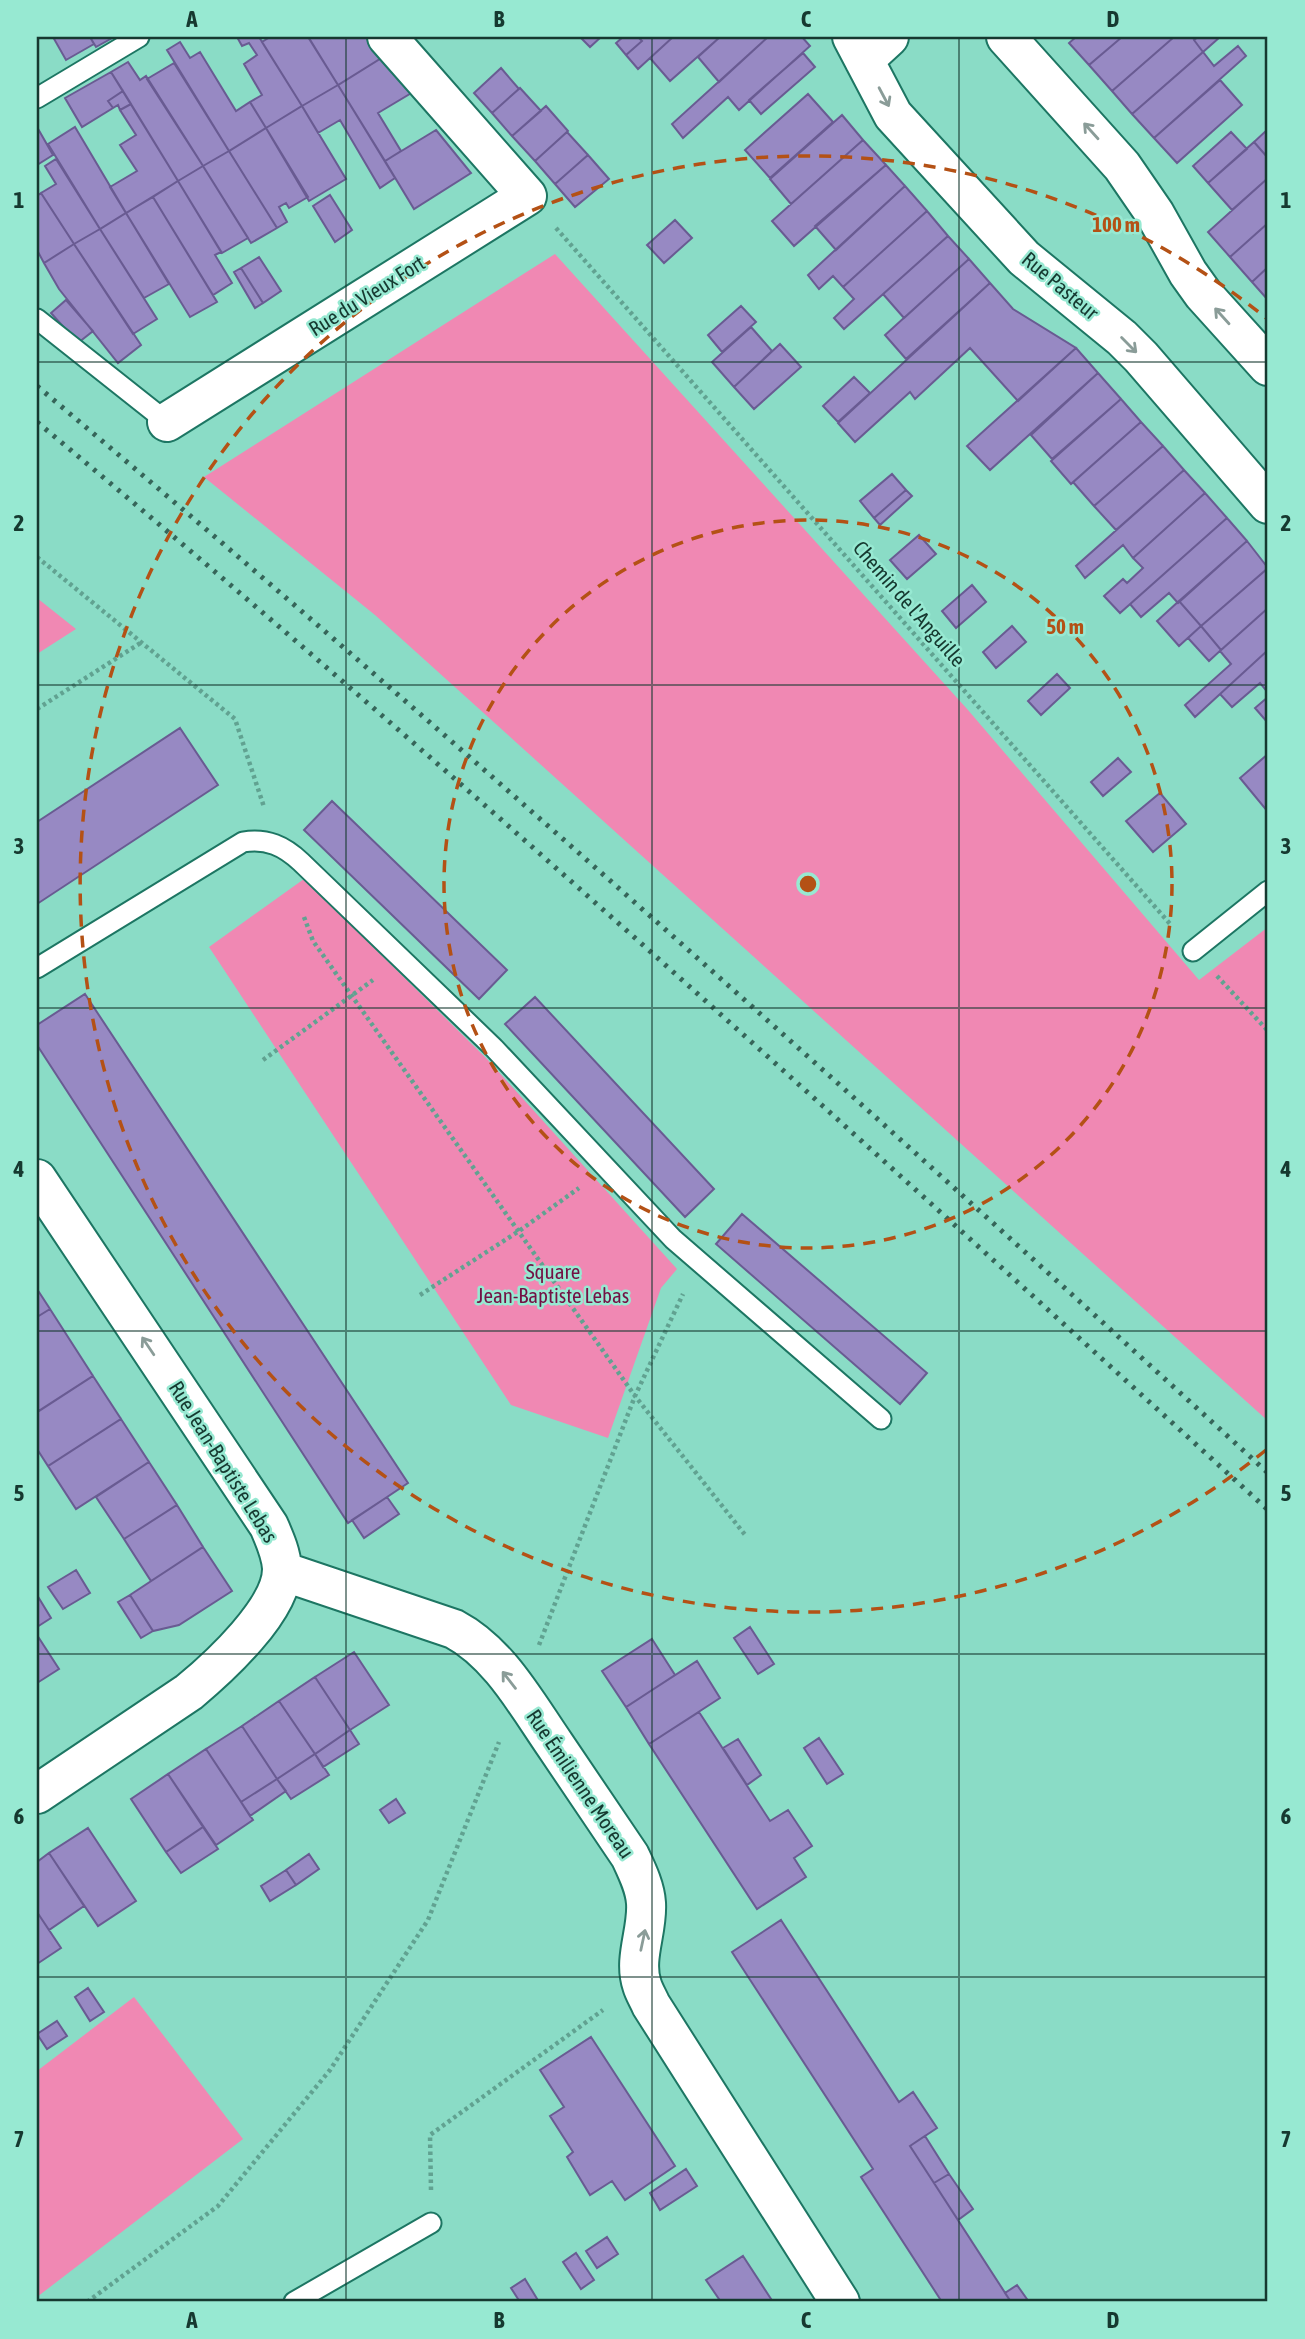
<svg xmlns="http://www.w3.org/2000/svg" width="1305" height="2339" viewBox="0 0 1305 2339" font-family="'Asap Condensed',sans-serif">
	<style>
		.green { fill: #f088b3 }
		.building { fill: #9789c3; stroke: #695b92; stroke-width: 2 }
		.lines { fill: none; stroke-linecap: round; stroke-linejoin: round }
		.lane-casing { stroke: #1d7663; stroke-width: 23 }
		.street-casing { stroke: #1d7663; stroke-width: 42 }
		.path { stroke: #61a291; stroke-width: 4.5; stroke-dasharray: 3.5 3.5; stroke-linecap: butt }
		.lane { stroke: #fff; stroke-width: 19 }
		.street { stroke: #fff; stroke-width: 38 }
		.rail { stroke: #366559; stroke-width: 5; stroke-dasharray: 3.5 7; stroke-linecap: butt }
		.oneway { stroke: #8a9c98 }
		.grid { fill: none; stroke: #163930; stroke-width: 2; stroke-opacity: 0.55 }
		.ring { fill: none; stroke: #b45115; stroke-width: 3.5; stroke-dasharray: 12 9 }
		.labels { text-anchor: middle; stroke-width: 5; stroke-linejoin: round; paint-order: stroke }
		.street-label { font-size: 21px; fill: #163930; stroke: #97e9d2 }
		.park-label { font-size: 21px; fill: #731144; stroke: #97e9d2 }
		.centre { fill: #b45115; stroke: #97e9d2; stroke-width: 3.5 }
		.ring-label { font-size: 21px; text-anchor: middle; font-weight: bold; fill: #b45115; stroke: #97e9d2; stroke-width: 5; stroke-linejoin: round; paint-order: stroke }
		.neatline { fill: none; stroke: #163930; stroke-width: 2.5 }
		.grid-label { font-size: 23px; text-anchor: middle; font-weight: bold; fill: #163930 }
	</style>
	<rect width="100%" height="100%" fill="#8adcc6"/>
	<!-- green -->
	<path class="green" d="M555 254 968 710 1199 980 1268 927V1421L375 615 204 477Z
		M37 598 76 629 37 654Z
		M304 879 487 1059 677 1269 661 1288 608 1438 511 1405 209 947Z
		M134 1997 243 2139 37 2297V2071Z"/>
	<!-- building -->
	<path class="building" d="M53 37H90L94 44 66 60Z
		M90 37H114L96 47Z
		M237 37H259L302 106 266 128 250 102 262 95 244 64 257 55 249 43 242 46Z
		M270 37H308L338 85 302 106 262 42Z
		M312 37H366L383 57 338 85 309 38Z
		M580 37H601L590 47Z
		M623 37H638L642 41 626 55 616 43Z
		M638 37H673L638 69 626 55 642 41Z
		M673 37H720L670 81 650 58Z
		M720 37H768L719 82 698 57Z
		M768 37H802L810 46 739 110 728 97 683 138 672 124Z
		M1076 37H1122L1089 65 1069 43Z
		M1122 37H1174L1112 91 1089 65Z
		M1174 37H1198L1194 40 1203 52 1132 114 1112 91Z
		M1198 37H1220L1203 52 1194 40Z
		M180 42 190 58 200 52 236 111 250 102 266 128 229 151 167 50Z
		M1238 46 1246 56 1154 138 1132 114 1203 52 1214 66Z
		M803 53 815 67 761 114 749 100Z
		M383 57 413 92 378 113 401 151 385 161 338 85Z
		M128 62 140 80 146 76 203 166 178 181 111 72Z
		M174 63 229 151 203 166 147 79Z
		M501 68 519 89 492 113 474 93Z
		M111 72 123 91 108 101 113 108 82 127 65 98Z
		M1220 80 1242 105 1177 163 1154 138Z
		M338 85 395 178 380 188 340 120 318 133 302 106Z
		M520 88 541 111 512 136 492 113Z
		M123 91 131 104 120 110 118 105 113 108 108 101Z
		M808 94 833 122 770 178 745 150Z
		M131 104 178 181 126 213 110 187 137 171 120 145 136 135 120 110Z
		M302 106 346 179 309 201 266 128Z
		M546 106 568 131 535 161 512 136Z
		M842 115 863 140 791 204 770 179Z
		M37 127 53 155 37 165Z
		M75 127 126 213 100 229 48 144Z
		M266 128 308 197 289 208 286 203 279 207 287 222 277 228 229 151Z
		M1268 129V158L1254 142Z
		M436 130 471 173 414 209 385 161Z
		M567 132 588 155 555 184 535 161Z
		M1231 132 1247 149 1208 183 1193 166Z
		M863 140 886 165 794 246 772 221Z
		M1254 142 1268 158V178L1232 210 1208 183Z
		M229 151 277 228 251 243 203 166Z
		M588 155 609 179 575 207 555 184Z
		M56 159 100 229 74 244 41 193 56 184 45 166Z
		M886 165 905 186 836 250 815 226Z
		M203 166 248 238 222 253 178 181Z
		M1268 178V223L1230 257 1208 232Z
		M178 181 221 252 215 255 232 283 213 295 153 197Z
		M905 186 927 211 843 287 833 276 819 289 808 275Z
		M41 193 74 244 44 263 37 250V196Z
		M330 195 352 230 335 242 313 206Z
		M153 197 217 302 190 317 126 213Z
		M927 211 948 236 844 329 834 318 854 299 843 287Z
		M126 213 169 284 144 298 100 229Z
		M675 220 692 238 664 263 647 245Z
		M1268 223V267L1252 282 1230 257Z
		M100 229 157 319 133 334 74 244Z
		M948 236 969 259 904 318 883 294Z
		M74 244 141 345 118 363 59 289 44 263Z
		M259 257 281 291 263 303 241 268Z
		M969 259 990 283 906 359 885 335Z
		M1268 267V300L1252 282Z
		M241 268 263 303 255 308 234 272Z
		M990 283 1013 309 1076 348 1018 401 970 348 915 399 910 392 855 442 838 423Z
		M66 300 93 331 78 343 51 313Z
		M741 306 756 322 722 352 708 335Z
		M751 327 772 351 734 387 712 362Z
		M780 344 801 367 754 409 734 387Z
		M1076 348 1098 373 990 470 967 446Z
		M1098 373 1121 399 1052 459 1031 435Z
		M854 377 870 393 838 422 823 406Z
		M1121 399 1141 422 1071 484 1051 461Z
		M1141 422 1163 446 1094 506 1073 482Z
		M1163 446 1184 470 1116 530 1094 506Z
		M1184 470 1205 493 1133 558 1123 545 1085 578 1076 566Z
		M892 474 906 490 874 518 860 501Z
		M906 490 912 496 880 525 874 518Z
		M1205 493 1227 518 1120 613 1104 596 1123 579 1127 583 1143 568 1133 558Z
		M1227 518 1247 541 1178 603 1169 593 1141 617 1130 604Z
		M919 535 936 554 907 579 890 560Z
		M1247 541 1268 568 1201 626 1179 601Z
		M1268 568V608L1221 650 1201 626Z
		M972 585 986 602 956 628 942 611Z
		M1179 601 1201 626 1179 646 1157 621Z
		M1268 608V650L1195 717 1185 705 1231 664 1220 651Z
		M1012 626 1026 642 996 668 983 652Z
		M1201 626 1221 650 1209 661 1188 638Z
		M1268 650V693L1260 683 1232 707 1220 694Z
		M1057 674 1070 688 1041 715 1028 701Z
		M1268 697V723L1255 708Z
		M180 728 218 785 37 904V822Z
		M1268 754V812L1240 778Z
		M1118 758 1131 772 1103 796 1091 782Z
		M1160 793 1186 824 1153 852 1126 821Z
		M332 801 507 970 479 999 304 830Z
		M85 994 408 1483 348 1523 37 1045V1025Z
		M535 997 714 1189 685 1217 505 1024Z
		M742 1214 927 1373 900 1404 716 1244Z
		M37 1289 50 1309 37 1317Z
		M50 1309 93 1376 39 1411 37 1407V1317Z
		M93 1376 121 1419 48 1466 37 1449V1412Z
		M121 1419 149 1462 76 1509 48 1466Z
		M149 1462 177 1505 124 1539 96 1497Z
		M387 1497 399 1514 364 1538 352 1520Z
		M177 1505 203 1547 151 1581 124 1539Z
		M203 1547 232 1591 179 1625 153 1631 130 1595Z
		M76 1570 90 1593 63 1609 48 1587Z
		M37 1595 51 1618 37 1627Z
		M130 1595 153 1631 141 1638 118 1602Z
		M750 1627 774 1664 758 1674 734 1638Z
		M37 1635 59 1669 37 1683Z
		M652 1639 675 1675 626 1707 602 1671Z
		M354 1652 389 1705 350 1730 315 1677Z
		M697 1661 720 1698 649 1744 626 1707Z
		M315 1677 350 1730 315 1754 279 1701Z
		M279 1701 315 1754 277 1779 242 1726Z
		M699 1712 770 1821 788 1810 812 1846 794 1858 806 1877 757 1909 649 1744Z
		M242 1726 277 1779 241 1802 206 1749Z
		M350 1730 359 1744 323 1767 315 1754Z
		M819 1738 843 1774 827 1784 804 1748Z
		M738 1739 761 1775 747 1785 723 1748Z
		M206 1749 253 1820 216 1845 168 1774Z
		M315 1754 329 1775 291 1799 277 1779Z
		M168 1774 203 1827 166 1852 131 1799Z
		M277 1779 286 1791 250 1816 241 1802Z
		M396 1799 405 1813 389 1823 380 1810Z
		M203 1827 218 1849 181 1873 166 1852Z
		M88 1828 136 1901 98 1926 49 1853Z
		M49 1853 84 1906 49 1930 37 1912V1862Z
		M309 1854 319 1869 296 1885 286 1870Z
		M286 1870 296 1885 270 1901 261 1886Z
		M37 1912 61 1948 37 1964Z
		M781 1920 899 2102 913 2092 937 2128 910 2146 1011 2302H942L861 2177 873 2169 732 1952Z
		M88 1988 104 2012 90 2021 75 1997Z
		M57 2021 67 2036 47 2049 37 2034Z
		M591 2037 675 2166 625 2200 612 2181 590 2195 567 2157 573 2152 550 2116 564 2107 540 2070Z
		M925 2136 949 2174 934 2183 910 2146Z
		M686 2169 697 2186 660 2210 650 2193Z
		M949 2174 973 2209 958 2220 934 2183Z
		M607 2237 618 2254 597 2268 586 2251Z
		M576 2253 594 2280 581 2289 563 2262Z
		M743 2256 773 2302H721L706 2280Z
		M525 2279 539 2302H520L511 2288Z
		M1017 2285 1029 2302H1011L1005 2293Z"/>
	<g class="lines">
		<defs>
			<path id="lane" d="M37 98 139 37
				M37 319 167 422
				M1193 951 1268 891
				M37 968 243 842C267 838 284 846 301 862L494 1048 673 1239 881 1419
				M294 2302 431 2223"/>
			<path id="street" d="M852 37 893 115 1024 258 1122 338 1141 357 1268 504
				M1006 37 1122 166 1155 214 1188 273 1203 294 1268 366
				M864 60 889 37
				M167 422 527 196 387 37
				M37 1179 269 1526C275 1540 281 1553 282 1568 283 1609 218 1668 189 1692L37 1794
				M282 1571 454 1629C499 1653 526 1703 555 1745 580 1782 605 1819 630 1856 637 1871 645 1887 646 1903 648 1930 633 1959 642 1985 644 1992 648 1998 651 2005L840 2302"/>
		</defs>
		<!-- lane casing -->
		<use href="#lane" class="lane-casing"/>
		<!-- street casing -->
		<use href="#street" class="street-casing"/>
		<!-- path -->
		<path class="path" d="M556 228 1171 925
			M37 557 235 719 264 807
			M37 709 142 642
			M304 917 313 941 635 1396 746 1536
			M1217 976 1268 1031
			M263 1060 373 980
			M420 1295 519 1231 579 1188
			M539 1645 635 1396 683 1294
			M431 2190 430 2135 603 2010
			M87 2302 218 2206 330 2070 428 1920 499 1742"/>
		<!-- lane -->
		<use href="#lane" class="lane"/>
		<!-- street -->
		<use href="#street" class="street"/>
		<!-- rail -->
		<path class="rail" d="M37 386C456 738 864 1104 1268 1473
			M37 422C458 772 863 1141 1268 1510"/>
	</g>
	<!-- one-way arrows -->
	<defs><path id="oneway-shaft" d="M-6 0H5M1.5-3L5.5 0L1.5 3" fill="none" stroke-width="1.6" stroke-linecap="round" stroke-linejoin="round" transform="scale(1.75)"/></defs>
	<g class="oneway">
		<use href="#oneway-shaft" transform="translate(884 97) rotate(62)"/>
		<use href="#oneway-shaft" transform="translate(1091 131) rotate(-132)"/>
		<use href="#oneway-shaft" transform="translate(1222 316) rotate(-132)"/>
		<use href="#oneway-shaft" transform="translate(1129 345) rotate(45)"/>
		<use href="#oneway-shaft" transform="translate(148 1346) rotate(-124)"/>
		<use href="#oneway-shaft" transform="translate(509 1680) rotate(-128)"/>
		<use href="#oneway-shaft" transform="translate(643 1940) rotate(-78)"/>
	</g>
	<!-- grid -->
	<path class="grid" d="M346 37V2302M652 37V2302M959 37V2302M37 362H1268M37 685H1268M37 1008H1268M37 1331H1268M37 1654H1268M37 1977H1268"/>
	<!-- distance rings -->
	<g class="ring">
		<circle cx="808" cy="884" r="364"/>
		<path d="M1266 1450A728 728 0 1 1 1266 318"/>
	</g>
	<g class="labels">
		<!-- street labels -->
		<g class="street-label">
			<text transform="translate(1060 286) rotate(40)" y="7">Rue Pasteur</text>
			<text transform="translate(367 296) rotate(-32)" y="7">Rue du Vieux Fort</text>
			<text transform="translate(909 604) rotate(49)" y="7">Chemin de l'Anguille</text>
			<text transform="translate(223 1462) rotate(58)" y="7">Rue Jean-Baptiste Lebas</text>
			<text transform="translate(580 1784) rotate(56)" y="7">Rue Émilienne Moreau</text>
		</g>
		<!-- park labels -->
		<g class="park-label">
			<text x="553" y="1279">Square<tspan x="553" dy="24">Jean-Baptiste Lebas</tspan></text>
		</g>
	</g>
	<circle cx="808" cy="884" r="10" class="centre"/>
	<g class="ring-label">
		<text x="1116" y="232">100 m</text>
		<text x="1065" y="634">50 m</text>
	</g>
	<!-- border -->
	<rect width="1305" height="2339" fill="none" stroke="#97e9d2" stroke-width="77"/>
	<rect x="38" y="38" width="1228" height="2262" class="neatline"/>
	<g class="grid-label">
		<text x="192" y="27">A</text>
		<text x="499" y="27">B</text>
		<text x="806" y="27">C</text>
		<text x="1113" y="27">D</text>
		<text x="19" y="208">1</text>
		<text x="1286" y="208">1</text>
		<text x="19" y="531">2</text>
		<text x="1286" y="531">2</text>
		<text x="19" y="854">3</text>
		<text x="1286" y="854">3</text>
		<text x="19" y="1177">4</text>
		<text x="1286" y="1177">4</text>
		<text x="19" y="1501">5</text>
		<text x="1286" y="1501">5</text>
		<text x="19" y="1824">6</text>
		<text x="1286" y="1824">6</text>
		<text x="19" y="2147">7</text>
		<text x="1286" y="2147">7</text>
		<text x="192" y="2328">A</text>
		<text x="499" y="2328">B</text>
		<text x="806" y="2328">C</text>
		<text x="1113" y="2328">D</text>
	</g>
</svg>
